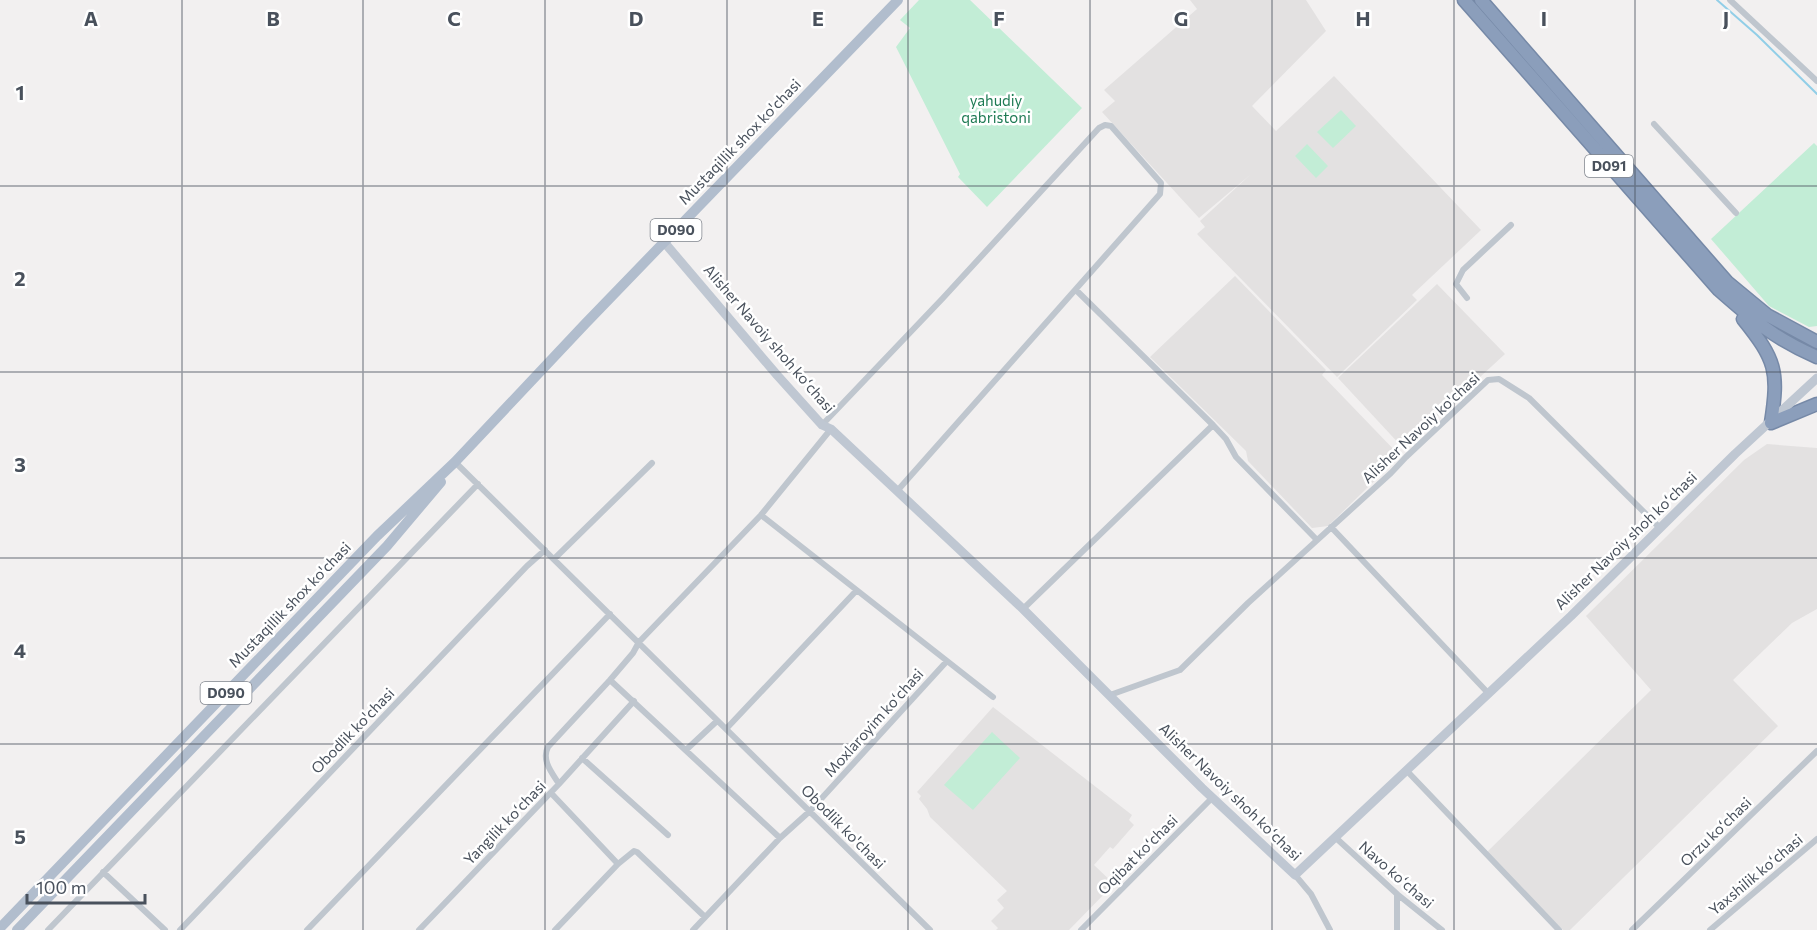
<svg xmlns="http://www.w3.org/2000/svg" width="1817" height="930" viewBox="0 0 1817 930" font-family="Commissioner,sans-serif">
	<style>
		.education { fill: #e3e1e1 }
		.green { fill: #c2edd6 }
		.lines { fill: none; stroke-linecap: round; stroke-linejoin: round }
		.stream { stroke: #91cee7; stroke-width: 2 }
		.highway-casing { stroke: #7689a7; stroke-width: 15 }
		.street { stroke: #bfc6ce; stroke-width: 6 }
		.secondary { stroke: #bfc7d2; stroke-width: 9 }
		.primary { stroke: #b1bdcd; stroke-width: 10 }
		.highway { stroke: #8b9ebb; stroke-width: 12 }
		.grid { fill: none; stroke: #49515c; stroke-width: 1.5; stroke-opacity: 0.55 }
		.labels { text-anchor: middle; stroke-width: 5; stroke-linejoin: round; paint-order: stroke }
		.shield { fill: #fff; stroke: #80858d; stroke-width: 1.5 }
		.shield-label { font-size: 14px; font-weight: bold; fill: #49515c }
		.park-label { font-size: 15px; fill: #1d7a53; stroke: #fff }
		.street-label { font-size: 15px; fill: #49515c; stroke: #fff }
		.grid-label { font-size: 20px; text-anchor: middle; font-weight: bold; fill: #49515c; stroke: #fff; stroke-width: 5; stroke-linejoin: round; paint-order: stroke }
	</style>
	<rect width="100%" height="100%" fill="#f2f0f0"/>
	<!-- education -->
	<path class="education" d="M1190 0H1306L1326 31 1252 106 1276 131 1334 76 1481 230 1412 295 1417 300 1337 377 1197 234 1205 227 1200 221 1250 175 1199 218 1102 112 1115 101 1104 90 1197 9Z
		M1235 276 1326 370 1322 375 1400 456 1328 526 1312 528 1248 461 1246 451 1150 357Z
		M1437 284 1505 354 1403 448 1338 378Z
		M1767 444 1817 448V609L1792 623 1733 680 1778 726 1570 930H1563L1486 853 1651 690 1586 616 1744 460Z
		M993 707 1132 815 1129 820 1134 825 1113 849 1110 847 1094 865 1114 884 1069 930H996L998 928 991 921 1004 908 997 900 1007 891 930 817 927 809 919 799 921 796 917 792Z"/>
	<!-- green -->
	<path class="green" d="M919 0H970L1082 108 987 207 958 177 960 174 896 47 910 28 900 20Z
		M1341 110 1356 126 1333 148 1317 132Z
		M1814 143 1817 146V326L1809 327 1769 306 1711 239Z
		M1307 144 1328 166 1316 178 1295 156Z
		M992 732 1020 758 973 810 944 785Z"/>
	<g class="lines">
		<!-- stream -->
		<path class="stream" d="M1717 0 1757 35 1817 94"/>
		<defs>
			<path id="highway" d="M1464 0 1719 290C1753 320 1775 339 1817 357
				M1481 0 1727 282 1767 315 1817 342
				M1743 319C1776 360 1779 371 1771 423
				M1771 423 1817 404"/>
		</defs>
		<!-- highway casing -->
		<use href="#highway" class="highway-casing"/>
		<!-- street -->
		<path class="street" d="M1730 0 1817 81
			M1654 124 1736 213
			M1076 290 1213 425 1226 439 1236 457 1317 540
			M1467 298 1456 284 1463 270 1511 225
			M822 425 943 298 1099 128 1105 125 1111 126 1161 183 1160 194 898 490
			M455 462 930 930
			M761 515 993 697
			M1331 527 1489 694
			M554 559 652 463
			M1023 609 1213 425
			M610 680 780 838
			M1110 695 1180 670 1248 603 1391 473 1406 457 1488 380 1499 379 1529 398 1660 528
			M726 729 856 591
			M687 749 717 721
			M582 758 668 835
			M1407 771 1559 930
			M559 784 634 701
			M551 793 618 864
			M1336 838 1397 894 1442 930
			M103 872 165 930
			M1295 875 1311 894 1330 930
			M48 930 478 484
			M180 930 527 566 545 550
			M307 930 610 614
			M419 930 559 784C552 773 541 760 548 747L610 680 633 653 639 642 761 515 831 429
			M555 930 618 864 634 851 637 852 705 917
			M693 930 780 838 810 811 947 661
			M1081 930 1212 798
			M1397 930V894
			M1632 930 1817 751
			M1710 930 1817 839"/>
		<!-- secondary -->
		<path class="secondary" d="M664 242 777 375 822 425 831 429 1023 609 1202 788 1295 875 1571 616 1735 454 1817 378"/>
		<!-- primary -->
		<path class="primary" d="M0 928 377 536 455 462 585 324 898 0
			M17 930 387 546 441 482"/>
		<!-- highway -->
		<use href="#highway" class="highway"/>
	</g>
	<!-- grid -->
	<path class="grid" d="M182 0V930M363 0V930M545 0V930M727 0V930M908 0V930M1090 0V930M1272 0V930M1454 0V930M1635 0V930M0 186H1817M0 372H1817M0 558H1817M0 744H1817"/>
	<g class="labels">
		<!-- shield labels -->
		<g class="shield">
			<rect x="1585" y="155" width="48" height="22" rx="4.5"/>
			<rect x="650.5" y="219" width="51" height="22" rx="4.5"/>
			<rect x="200.5" y="682" width="51" height="22" rx="4.5"/>
		</g>
		<g class="shield-label">
			<text x="1609" y="171">D091</text>
			<text x="676" y="235">D090</text>
			<text x="226" y="698">D090</text>
		</g>
		<!-- park labels -->
		<g class="park-label">
			<text x="996" y="106">yahudiy<tspan x="996" dy="17">qabristoni</tspan></text>
		</g>
		<!-- street labels -->
		<g class="street-label">
			<text transform="translate(740 142) rotate(-46)" y="5">Mustaqillik shox ko'chasi</text>
			<text transform="translate(769 339) rotate(49)" y="5">Alisher Navoiy shoh koʻchasi</text>
			<text transform="translate(1421 428) rotate(-43)" y="5">Alisher Navoiy ko'chasi</text>
			<text transform="translate(1626 541) rotate(-44)" y="5">Alisher Navoiy shoh koʻchasi</text>
			<text transform="translate(290 605) rotate(-46)" y="5">Mustaqillik shox ko'chasi</text>
			<text transform="translate(874 723) rotate(-48)" y="5">Moxlaroyim koʻchasi</text>
			<text transform="translate(353 731) rotate(-46)" y="5">Obodlik ko'chasi</text>
			<text transform="translate(1230 792) rotate(44)" y="5">Alisher Navoiy shoh koʻchasi</text>
			<text transform="translate(505 823) rotate(-46)" y="5">Yangilik koʻchasi</text>
			<text transform="translate(843 827) rotate(45)" y="5">Obodlik ko'chasi</text>
			<text transform="translate(1716 832) rotate(-44)" y="5">Orzu koʻchasi</text>
			<text transform="translate(1138 855) rotate(-45)" y="5">Oqibat koʻchasi</text>
			<text transform="translate(1396 875) rotate(41)" y="5">Navo koʻchasi</text>
			<text transform="translate(1756 875) rotate(-40)" y="5">Yaxshilik koʻchasi</text>
		</g>
	</g>
	<g class="grid-label">
		<text x="91" y="26">A</text>
		<text x="273" y="26">B</text>
		<text x="454" y="26">C</text>
		<text x="636" y="26">D</text>
		<text x="818" y="26">E</text>
		<text x="999" y="26">F</text>
		<text x="1181" y="26">G</text>
		<text x="1363" y="26">H</text>
		<text x="1544" y="26">I</text>
		<text x="1726" y="26">J</text>
		<text x="20" y="100">1</text>
		<text x="20" y="286">2</text>
		<text x="20" y="472">3</text>
		<text x="20" y="658">4</text>
		<text x="20" y="844">5</text>
	</g>
	<!-- scale -->
	<path d="M27 894v9h118v-9" fill="none" stroke="#49515c" stroke-width="3"/>
	<text x="36" y="894" font-size="18" fill="#49515c" stroke="#ffffff" stroke-width="4.5" paint-order="stroke">100 m</text>
</svg>
